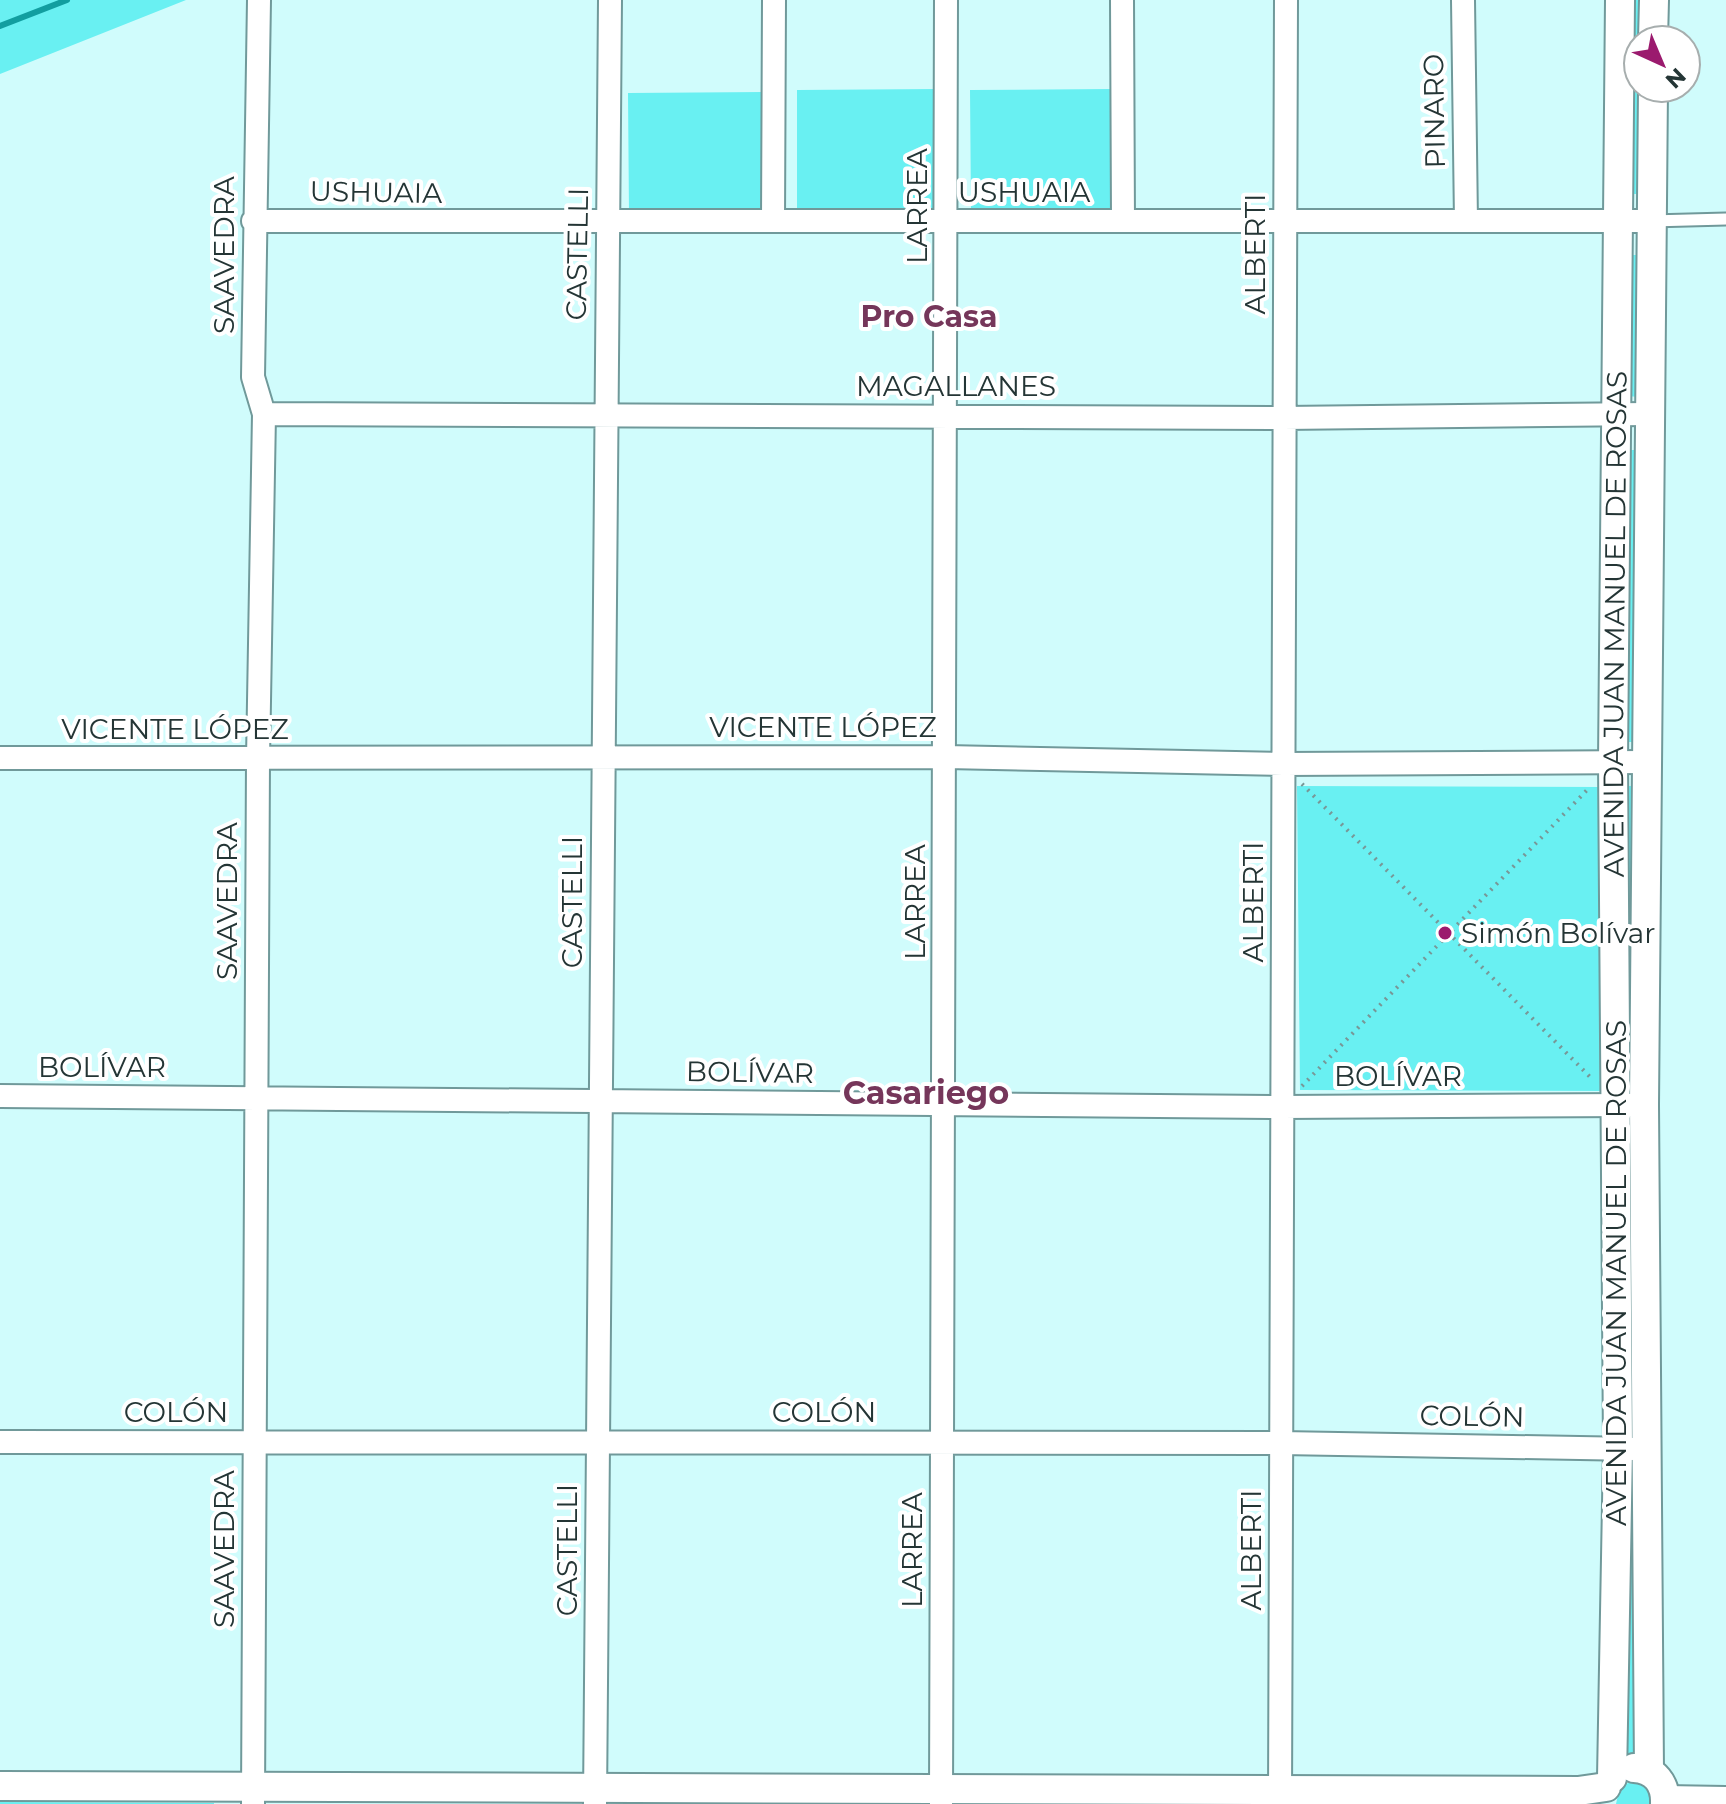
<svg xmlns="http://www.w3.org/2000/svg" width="1726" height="1804" viewBox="0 0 1726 1804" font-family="Montserrat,sans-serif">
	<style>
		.green { fill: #69f0f2 }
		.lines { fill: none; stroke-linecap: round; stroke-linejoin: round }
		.stream { stroke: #129ea0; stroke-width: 6 }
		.service-casing { stroke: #70999a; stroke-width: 15 }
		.minor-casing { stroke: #70999a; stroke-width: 26 }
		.tertiary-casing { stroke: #70999a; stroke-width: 32 }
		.path { stroke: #789797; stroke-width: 4; stroke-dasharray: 2 6; stroke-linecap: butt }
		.service { stroke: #fff; stroke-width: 11 }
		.minor { stroke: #fff; stroke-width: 22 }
		.tertiary { stroke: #fff; stroke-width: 28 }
		.poi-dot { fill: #9b1a6e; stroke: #fff; stroke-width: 3 }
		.labels { text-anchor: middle; stroke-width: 8; stroke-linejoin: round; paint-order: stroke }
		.street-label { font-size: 28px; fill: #243535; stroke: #fff }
		.poi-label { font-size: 28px; fill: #243535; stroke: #fff; text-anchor: start }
		.neighbourhood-label { font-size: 30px; font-weight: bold; fill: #75365a; stroke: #fff }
		.quarter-label { font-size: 32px; font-weight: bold; fill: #75365a; stroke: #fff }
	</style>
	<rect width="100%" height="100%" fill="#d0fcfc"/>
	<!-- green -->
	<path class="green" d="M0 0H186L0 74Z
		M1634 0H1646V40H1638V88H1645V194H1633Z
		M937 89V211L797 212V90Z
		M1110 89V210L971 211 970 90Z
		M768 92V214L629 215 628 93Z
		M1628 255H1640L1639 397 1627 396Z
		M1626 450H1638L1637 742H1625Z
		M1297 786 1605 787V1091L1300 1090Z
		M1627 786H1639L1637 1078H1625Z
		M1623 1466H1635L1633 1758H1621Z
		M1637 1780 1651 1790 1652 1804H1616L1620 1786Z
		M910 1801V1804L612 1803Z
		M0 1802 214 1803V1804H0Z"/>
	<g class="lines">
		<!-- stream -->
		<path class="stream" d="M0 26 67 0"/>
		<defs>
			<path id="service" d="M1651 221 1726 219"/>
			<path id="minor" d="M1122 0 1123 221
				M1463 0 1466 221
				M253 221H1651
				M773 221 774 0
				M264 414 1284 418 1648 414
				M0 758 946 757 1283 764 1645 762
				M0 1096 1282 1107 1631 1105
				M0 1442 1281 1443 1635 1449
				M253 1804 258 759 264 414 253 377 259 0
				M595 1804 610 0
				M941 1804 946 0
				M1280 1804 1286 0"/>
			<g id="tertiary">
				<path d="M1653 40 1654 0"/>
				<path d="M1634 1768C1655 1769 1666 1784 1665 1804"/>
				<path d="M1649 1771 1644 1105 1653 88"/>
				<path id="s1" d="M1612 1778 1618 1448 1613 762 1620 0"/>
				<path d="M0 1786 1578 1791 1606 1787"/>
				<path d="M1665 1800 1726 1801"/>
			</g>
		</defs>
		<!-- service casing -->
		<use href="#service" class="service-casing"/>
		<!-- minor casing -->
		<use href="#minor" class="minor-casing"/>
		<!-- tertiary casing -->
		<use href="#tertiary" class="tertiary-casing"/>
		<!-- path -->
		<path class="path" d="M1302 784 1593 1080
			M1302 1086 1590 787"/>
		<!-- service -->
		<use href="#service" class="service"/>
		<!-- minor -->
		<use href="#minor" class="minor"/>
		<!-- tertiary -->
		<use href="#tertiary" class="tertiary"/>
	</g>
	<!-- markers -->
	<circle class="poi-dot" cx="1445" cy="933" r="8"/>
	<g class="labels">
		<!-- street labels -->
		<g class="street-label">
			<text transform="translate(1434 111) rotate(-91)" y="10">PINARO</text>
			<text transform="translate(376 192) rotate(1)" y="10">USHUAIA</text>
			<text x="1024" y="202">USHUAIA</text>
			<text transform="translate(917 206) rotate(-90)" y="10">LARREA</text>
			<text transform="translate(577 254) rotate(-89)" y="10">CASTELLI</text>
			<text transform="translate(1255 254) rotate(-90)" y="10">ALBERTI</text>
			<text transform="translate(224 255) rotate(-90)" y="10">SAAVEDRA</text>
			<text x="956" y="396">MAGALLANES</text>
			<text dy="10" stroke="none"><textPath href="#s1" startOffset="1154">AVENIDA JUAN MANUEL DE ROSAS</textPath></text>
			<text x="823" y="737">VICENTE LÓPEZ</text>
			<text x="175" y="739">VICENTE LÓPEZ</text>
			<text transform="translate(227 901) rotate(-90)" y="10">SAAVEDRA</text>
			<text transform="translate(572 902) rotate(-90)" y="10">CASTELLI</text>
			<text transform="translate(915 902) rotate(-90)" y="10">LARREA</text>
			<text transform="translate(1253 902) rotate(-90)" y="10">ALBERTI</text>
			<text x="102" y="1077">BOLÍVAR</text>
			<text transform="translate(750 1072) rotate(1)" y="10">BOLÍVAR</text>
			<text x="1398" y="1086">BOLÍVAR</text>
			<text transform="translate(1616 1273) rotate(-90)" y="10">AVENIDA JUAN MANUEL DE ROSAS</text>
			<text x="176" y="1422">COLÓN</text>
			<text x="824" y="1422">COLÓN</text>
			<text transform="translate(1472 1416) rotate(1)" y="10">COLÓN</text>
			<text transform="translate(224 1549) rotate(-90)" y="10">SAAVEDRA</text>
			<text transform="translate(567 1550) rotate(-90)" y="10">CASTELLI</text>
			<text transform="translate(912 1550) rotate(-90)" y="10">LARREA</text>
			<text transform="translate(1251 1550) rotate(-90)" y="10">ALBERTI</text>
		</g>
		<!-- poi labels -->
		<g class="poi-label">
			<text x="1461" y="943">Simón Bolívar</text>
		</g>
		<!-- neighbourhood labels -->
		<g class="neighbourhood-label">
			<text x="929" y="327">Pro Casa</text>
		</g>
		<!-- quarter labels -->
		<g class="quarter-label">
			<text x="926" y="1104">Casariego</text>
		</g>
	</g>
	<!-- north arrow -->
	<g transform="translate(1662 64) rotate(136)"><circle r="38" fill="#ffffff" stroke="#a7aeae" stroke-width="2"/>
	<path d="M0-6L14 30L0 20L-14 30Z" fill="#9b1a6e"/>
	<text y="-12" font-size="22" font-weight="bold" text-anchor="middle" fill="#243535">N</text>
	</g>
</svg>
